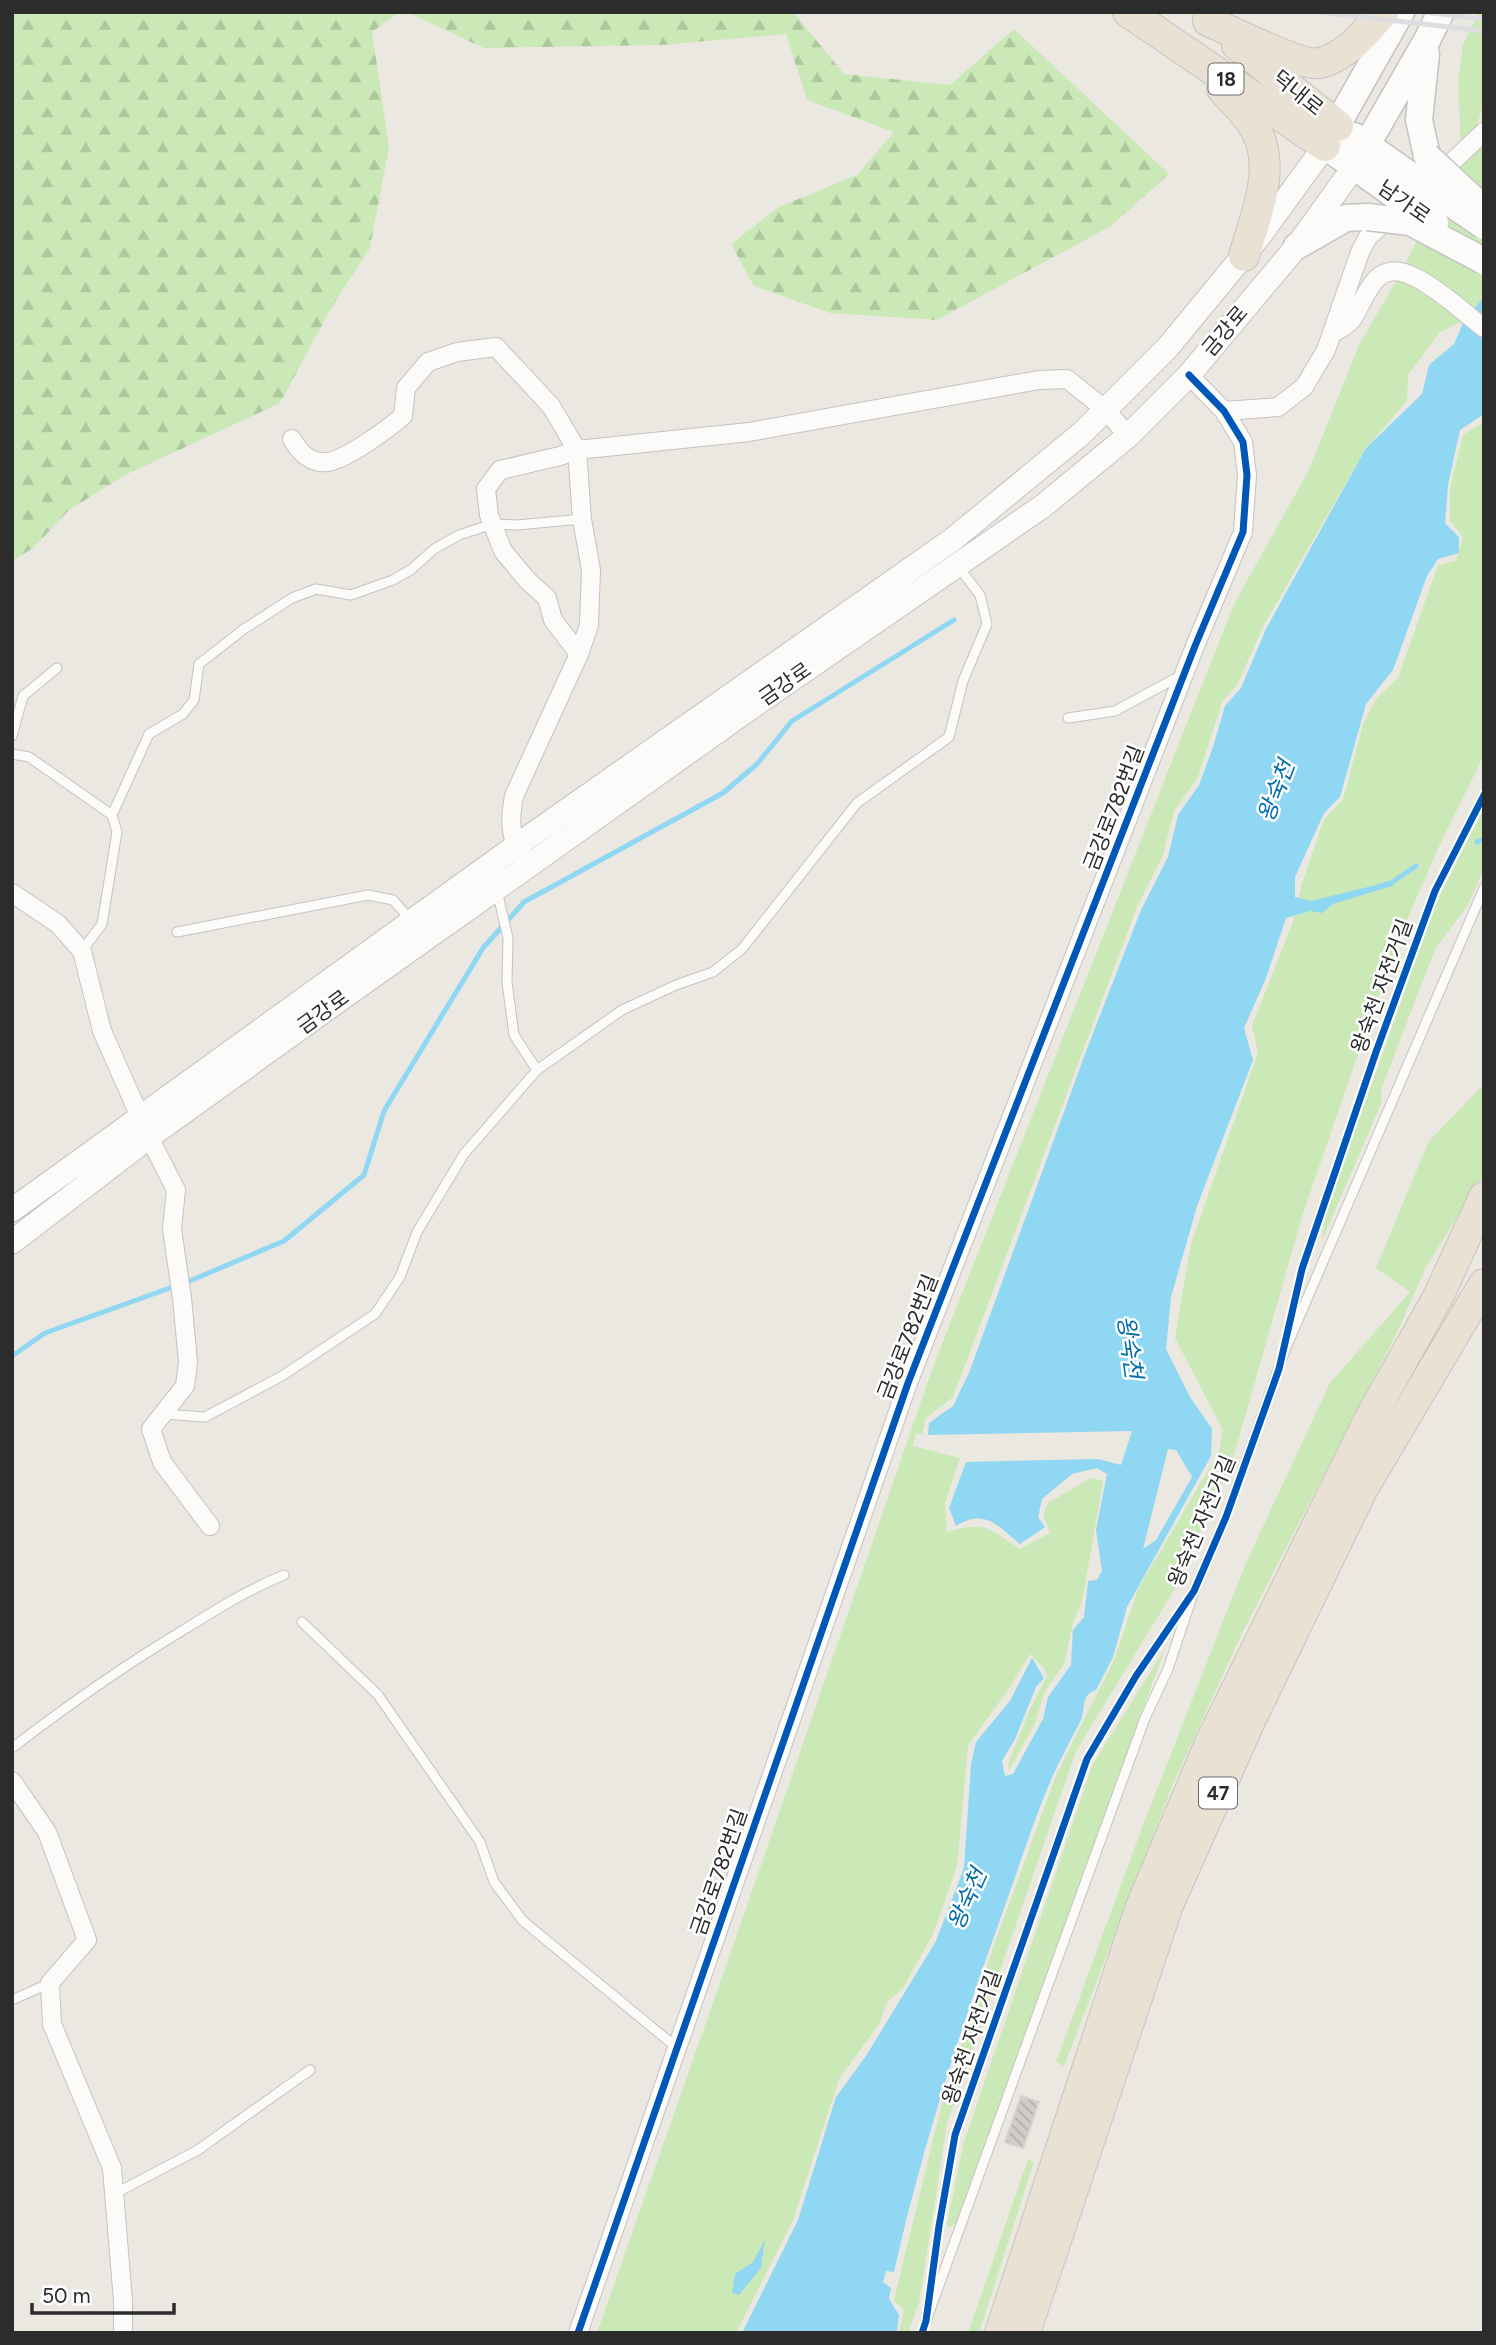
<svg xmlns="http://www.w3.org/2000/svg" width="1496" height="2345" viewBox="0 0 1496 2345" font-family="Figtree,'Noto Sans KR',sans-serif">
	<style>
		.grass { fill: #cbe9b7 }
		.forest { fill: url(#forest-firs) }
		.water { fill: #8fd7f2; fill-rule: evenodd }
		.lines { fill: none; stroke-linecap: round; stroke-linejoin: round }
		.stream { stroke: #8fd7f2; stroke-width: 5 }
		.building { fill: url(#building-back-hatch); stroke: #d6d3cd; stroke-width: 2 }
		.service-casing { stroke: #c4c3c3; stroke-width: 11 }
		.minor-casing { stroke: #c4c3c3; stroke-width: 20 }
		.tertiary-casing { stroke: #c4c3c3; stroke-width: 25 }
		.secondary-casing { stroke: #c4c3c3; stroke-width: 29 }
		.trunk-casing { stroke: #c6c4c2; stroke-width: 32 }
		.service { stroke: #fcfbfa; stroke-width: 9 }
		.minor { stroke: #fcfbfa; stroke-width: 18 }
		.tertiary { stroke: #fcfbfa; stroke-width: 23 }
		.secondary { stroke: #fcfbfa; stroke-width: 26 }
		.trunk { stroke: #e8e1d4; stroke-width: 30 }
		.rail { stroke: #dedee0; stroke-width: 5 }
		.secondary-bridge-casing { stroke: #c4c3c3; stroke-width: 29; stroke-linecap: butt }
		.secondary-bridge { stroke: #fcfbfa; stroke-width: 26 }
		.cycleway-casing { stroke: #fff; stroke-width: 11 }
		.cycleway { stroke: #0057b8; stroke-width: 7 }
		.labels { text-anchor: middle; stroke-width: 5; stroke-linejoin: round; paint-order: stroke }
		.shield { fill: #fff; stroke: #6b6b6b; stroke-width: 2 }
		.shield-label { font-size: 19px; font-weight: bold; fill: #2c2c2c }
		.street-label { font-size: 21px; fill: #2c2c2c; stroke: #fff }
		.water-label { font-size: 23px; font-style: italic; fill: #016dab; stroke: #fff }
	</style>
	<defs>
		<pattern id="forest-firs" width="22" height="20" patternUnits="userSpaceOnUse" patternTransform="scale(1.75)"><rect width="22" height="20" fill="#cbe9b7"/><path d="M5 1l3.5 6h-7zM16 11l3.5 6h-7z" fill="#aec89e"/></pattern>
		<pattern id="building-back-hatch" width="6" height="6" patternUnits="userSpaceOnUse" patternTransform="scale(1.75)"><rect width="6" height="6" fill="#d0cdc8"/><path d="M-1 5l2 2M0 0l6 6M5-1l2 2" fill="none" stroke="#b3b0ac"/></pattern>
	</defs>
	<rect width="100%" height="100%" fill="#ebe7e1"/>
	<!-- grass -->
	<path class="grass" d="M1479 12H1484V99L1477 126 1484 136V297L1465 319 1439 333 1408 375 1407 401 1366 448 1264 625 1237 685 1222 702 1198 777 1174 811 1163 855 1137 907 953 1397 926 1418 922 1434 916 1433 913 1446 960 1458 945 1503 947 1532C986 1521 988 1528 1020 1549L1050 1533 1043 1515 1048 1503 1091 1478 1103 1481 1082 1602 1073 1623 1064 1664 1045 1691 1035 1723 1009 1771 1008 1764 1030 1709 1047 1676 1044 1668 1030 1654 1006 1693 968 1745 957 1866 933 1934 903 1988 887 2002 879 2024 839 2079 793 2220 736 2333H597L741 1923 933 1367 1234 604 1309 470 1360 343 1401 273 1461 149 1458 80 1463 45Z
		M1484 422V755L1440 844 1396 945 1303 1213 1234 1455 1179 1582 1076 1751 947 2124 919 2303 908 2333H899L904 2310 894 2300 939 2115 989 1959 1055 1778 1115 1658 1138 1589 1219 1452 1223 1430 1175 1338 1191 1244 1258 1053 1252 1026 1292 924 1302 884 1324 819 1343 800 1363 724 1376 699 1398 678 1438 565 1456 561 1463 537 1450 521V488L1463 435Z
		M1484 808V869L1468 905 1435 949 1381 1090V1104L1321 1243 1326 1213 1436 903Z
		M1484 1084V1174L1426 1267 1394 1339 1242 1633 1173 1784 1064 2066 1056 2062 1143 1825 1246 1563 1330 1383 1410 1292 1376 1268 1429 1141Z
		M1165 1649 956 2223 951 2227 947 2225 963 2145 1093 1764Z
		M1028 2159 1034 2162 979 2333H968Z"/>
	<!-- forest -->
	<path class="forest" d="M12 12H400L372 32 389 147 370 248 331 308 280 403 125 475 69 510 33 548 12 561Z
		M407 12H793L844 74 950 85 1014 29 1169 174 1111 226 937 320 830 313 754 286 731 244 779 207 857 175 894 132 807 100 786 34 662 45 484 48Z"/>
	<!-- water -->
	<path class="water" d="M1484 297V414L1460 430 1448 485 1445 523 1459 537V553L1438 559 1427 576 1393 670 1366 704 1340 797 1324 813 1295 877V897L1311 901 1380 884 1395 885 1333 904 1322 913 1310 911 1286 918 1266 978 1244 1028 1253 1060 1197 1206 1171 1297 1166 1349 1190 1397 1212 1429 1211 1456 1127 1607 1113 1657 1096 1690C1080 1695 1086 1708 1081 1720 1071 1739 1061 1758 1052 1777 1033 1822 1018 1870 1001 1917 959 2033 921 2151 894 2272L886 2271 883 2282 891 2288 889 2299 899 2315 897 2330 894 2333H742L798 2220 836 2097 866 2056 936 1941 964 1868 971 1764 976 1742 1010 1701 1032 1658 1044 1678 1036 1687 1015 1739 1002 1761 1005 1776 1013 1774 1043 1719 1048 1697 1071 1665 1073 1630 1084 1617 1088 1581 1097 1580 1102 1571 1096 1530 1107 1474 1097 1468 1072 1474 1042 1499 1038 1517 1045 1527 1020 1544C998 1526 985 1508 956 1526L949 1508 966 1462 1098 1459 1121 1465 1132 1431 928 1435 929 1423 953 1406 969 1373 1085 1054 1141 910 1168 857 1178 815 1199 785 1213 747 1225 706 1241 688 1266 629 1366 448 1422 394 1429 365 1454 344 1465 319ZM1168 1449 1176 1450 1192 1477 1156 1540 1143 1549Z
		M765 2239 761 2268 739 2295 732 2293 735 2274 753 2262Z"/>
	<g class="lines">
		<!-- stream -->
		<path class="stream" d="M1477 842 1484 839
			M1380 886 1391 883 1416 866
			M12 1356 45 1333 192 1280 284 1241 364 1175 384 1111 483 948 524 902 723 793 757 764 792 721 954 620"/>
	</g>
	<!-- building -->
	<path class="building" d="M1021 2096 1039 2102 1023 2148 1005 2142Z"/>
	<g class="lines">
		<defs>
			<path id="service" d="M1068 718 1115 711 1180 676
				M12 736 23 696 57 668
				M12 754 29 757 112 815
				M497 891 508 938 507 982 514 1035 537 1070
				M177 932 368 895 393 900 411 920
				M82 951 102 924 117 832 112 815 149 734 183 714 194 700 199 664 244 629 292 598 316 589 351 595 393 580 412 569 434 549 459 535 493 524 517 525 582 519
				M164 1414 205 1417 282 1376 375 1314 400 1277 417 1232 464 1154 537 1070 622 1010 676 985 713 972 742 949 857 803 949 737 963 681 987 624 980 595 957 565
				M302 1622 378 1695 480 1842 494 1882 523 1921 676 2047
				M12 1748C68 1705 125 1665 185 1629 217 1609 249 1589 284 1575
				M12 2000 50 1983
				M114 2194 198 2150 310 2070
				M926 2321 1145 1718 1168 1669 1194 1591 1226 1517 1285 1350 1484 888"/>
			<path id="minor" d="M1435 178 1484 132
				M1332 333C1359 321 1354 312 1369 289 1374 281 1379 274 1389 272 1414 265 1464 313 1484 328
				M1224 411 1278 407 1304 387 1326 350 1360 252 1368 237 1393 215
				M292 439C299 452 311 464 327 462 346 460 389 428 403 416L406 388 428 362 457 352 496 347 551 406 577 450 582 519 591 570 589 625 579 654 514 796C510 817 509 835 521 855
				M579 654 553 620 547 598 527 580 503 551 489 515 486 489 500 470 560 456 577 450 749 432 1039 380 1067 379 1106 410 1128 436
				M12 893 58 924 82 951 102 1031 149 1137 176 1190 172 1229 182 1298 188 1362 185 1386 151 1429 162 1462 210 1526
				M12 1781 47 1832 87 1940 50 1983 52 2024 112 2168 123 2301V2333
				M578 2333 908 1383 1195 646 1243 532 1247 475 1243 442 1224 411 1189 375"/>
			<path id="tertiary" d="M12 1210 516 846 952 540 1081 434 1169 346 1261 234 1325 146
				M12 1242 149 1137 331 1006 759 702 1043 506 1128 436 1189 375 1297 246 1354 167"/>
			<path id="secondary" d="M1426 54 1419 120 1427 156
				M1354 136 1404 171
				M1354 167 1427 40 1441 12
				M1390 192 1325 146 1401 12
				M1297 246 1346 218 1368 217"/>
			<path id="trunk" d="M1128 12 1325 146
				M1208 21C1229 30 1301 67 1320 63 1347 56 1366 32 1383 12
				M1237 45 1338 126
				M1222 89C1232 100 1242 110 1251 122 1280 163 1256 213 1244 256
				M1000 2333 1140 1909 1210 1743 1370 1418 1438 1297 1484 1197
				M1025 2333 1168 1905 1250 1721 1362 1490 1484 1284"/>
		</defs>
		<!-- service casing -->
		<use href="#service" class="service-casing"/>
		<!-- minor casing -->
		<use href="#minor" class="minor-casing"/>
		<!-- tertiary casing -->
		<use href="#tertiary" class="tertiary-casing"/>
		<!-- secondary casing -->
		<use href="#secondary" class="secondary-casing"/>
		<!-- trunk casing -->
		<use href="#trunk" class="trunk-casing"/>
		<!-- service -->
		<use href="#service" class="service"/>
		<!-- minor -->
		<use href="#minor" class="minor"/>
		<!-- tertiary -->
		<use href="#tertiary" class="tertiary"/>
		<!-- secondary -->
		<use href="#secondary" class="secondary"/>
		<!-- trunk -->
		<use href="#trunk" class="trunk"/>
		<!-- rail -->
		<path class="rail" d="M1319 12 1484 31
			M1423 12 1484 19"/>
		<defs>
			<path id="secondary-bridge" d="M1427 156 1484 209
				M1404 171 1484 226
				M1390 192 1435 223
				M1368 217 1410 222 1484 261"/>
		</defs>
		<!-- secondary-bridge casing -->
		<use href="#secondary-bridge" class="secondary-bridge-casing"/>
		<!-- secondary-bridge -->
		<use href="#secondary-bridge" class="secondary-bridge"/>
		<defs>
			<path id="cycleway" d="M578 2333 908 1383 1195 646 1243 532 1247 475 1243 442 1224 411 1189 375
				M922 2333 926 2321 939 2226 955 2135 1087 1759 1136 1676 1194 1591 1226 1517 1279 1369 1302 1269 1376 1052 1435 891 1484 795"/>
		</defs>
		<!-- cycleway casing -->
		<use href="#cycleway" class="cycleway-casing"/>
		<!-- cycleway -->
		<use href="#cycleway" class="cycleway"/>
	</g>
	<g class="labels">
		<!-- shield labels -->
		<g class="shield">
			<rect x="1208.5" y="63.5" width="35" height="31" rx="5"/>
			<rect x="1199" y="1777.5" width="38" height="31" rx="5"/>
		</g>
		<g class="shield-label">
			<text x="1226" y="86">18</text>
			<text x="1218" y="1800">47</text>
		</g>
		<!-- street labels -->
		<g class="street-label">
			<text transform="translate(1298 93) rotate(39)" y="7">덕내로</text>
			<text transform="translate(1404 202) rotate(35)" y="7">남가로</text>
			<text transform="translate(1225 331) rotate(-50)" y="7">금강로</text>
			<text transform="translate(785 684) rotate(-35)" y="7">금강로</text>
			<text transform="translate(1114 808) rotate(-69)" y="7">금강로782번길</text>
			<text transform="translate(1382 986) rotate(-70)" y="7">왕숙천 자전거길</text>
			<text transform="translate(323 1012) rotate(-36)" y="7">금강로</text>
			<text transform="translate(908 1337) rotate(-69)" y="7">금강로782번길</text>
			<text transform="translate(1202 1521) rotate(-67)" y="7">왕숙천 자전거길</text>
			<text transform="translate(719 1872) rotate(-71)" y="7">금강로782번길</text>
			<text transform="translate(972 2037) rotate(-71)" y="7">왕숙천 자전거길</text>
		</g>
		<!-- water labels -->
		<g class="water-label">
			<text transform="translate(1276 791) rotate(-69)" y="8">왕숙천</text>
			<text transform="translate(1130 1347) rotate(82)" y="8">왕숙천</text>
			<text transform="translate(967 1899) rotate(-66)" y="8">왕숙천</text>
		</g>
	</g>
	<!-- border -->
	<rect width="1496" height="2345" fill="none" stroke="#2c2c2c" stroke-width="28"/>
	<!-- scale -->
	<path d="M32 2303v10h142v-10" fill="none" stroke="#2c2c2c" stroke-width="3.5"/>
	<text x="42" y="2303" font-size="21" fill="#2c2c2c" stroke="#ffffff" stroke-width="5" paint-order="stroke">50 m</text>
</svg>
